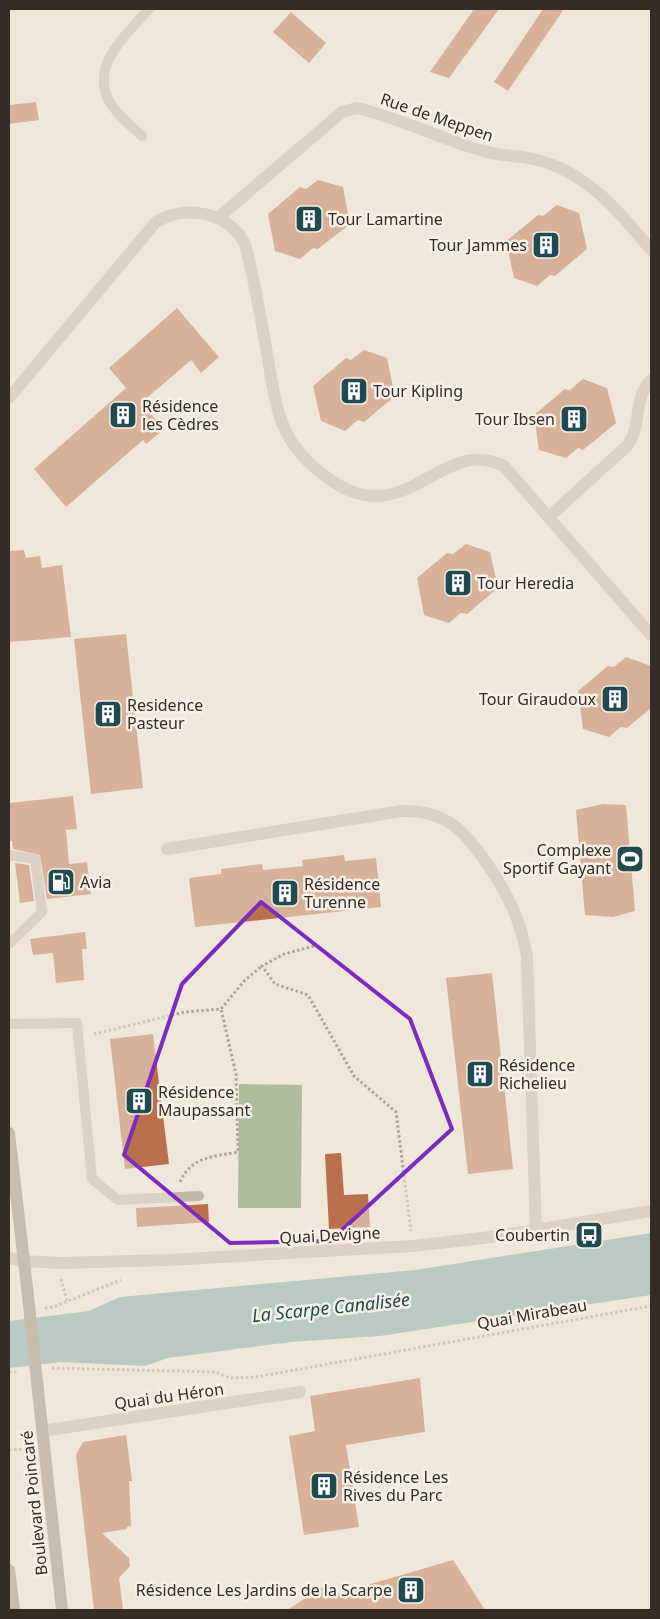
<svg xmlns="http://www.w3.org/2000/svg" width="660" height="1619" viewBox="0 0 660 1619" font-family="'Noto Sans',sans-serif">
	<style>
		.green { fill: #afbc9c }
		.water { fill: #7ca4a9 }
		.building { fill: #ba6f4d }
		.lines { fill: none; stroke-linecap: round; stroke-linejoin: round }
		.path { stroke: #b1a292; stroke-width: 3; stroke-dasharray: 2.5 2.5; stroke-linecap: butt }
		.service { stroke: #c5b7a8; stroke-width: 10 }
		.minor { stroke: #c5b7a8; stroke-width: 12 }
		.tertiary { stroke: #c5b7a8; stroke-width: 12 }
		.secondary { stroke: #998779; stroke-width: 12 }
		.secondary-bridge { stroke: #998779; stroke-width: 12 }
		.marked { fill: none; stroke: #7b2cbf; stroke-width: 4; stroke-linejoin: round }
		.labels { text-anchor: middle; stroke-width: 5; stroke-linejoin: round; paint-order: stroke }
		.street-label { font-size: 16px; fill: #332c27; stroke: #f7f0e6 }
		.poi-label { font-size: 16px; fill: #332c27; stroke: #f7f0e6; text-anchor: start }
		.water-label { font-size: 18px; font-style: italic; fill: #214a50; stroke: #f7f0e6 }
	</style>
	<rect width="100%" height="100%" fill="#efe7da"/>
	<!-- green -->
	<path class="green" d="M239 1084 302 1085 301 1208H238Z"/>
	<!-- water -->
	<path class="water" d="M651 1233V1295L380 1336 291 1342 168 1358 145 1366 61 1362 9 1368V1321L89 1311 120 1297 415 1270Z"/>
	<!-- building -->
	<path class="building" d="M474 9H499L449 78 430 72Z
		M543 9H564L508 91 494 82Z
		M291 12 326 43 309 63 273 32Z
		M36 102 39 120 9 124V105Z
		M318 180 343 187 350 224 318 249 313 248 300 259 275 251 268 214 300 187 306 189Z
		M557 205 579 213 587 249 555 276 550 275 537 286 514 278 506 241 538 215 543 216Z
		M177 308 219 357 201 373 191 360 141 403 164 429 146 444 143 440 66 507 34 469 126 388 109 368Z
		M364 350 387 358 395 396 364 422 358 420 345 431 321 421 313 386 346 358 351 360Z
		M583 379 607 388 616 423 583 450 578 448 566 458 539 450 534 415 565 389 570 390Z
		M466 544 490 552 498 588 467 614 461 613 449 623 424 615 417 578 447 553 453 554Z
		M24 550 26 558 40 556 42 568 62 565 71 637 9 642V551Z
		M126 634 143 788 91 794 74 639Z
		M626 657 651 666V708L627 728 621 727 609 737 583 729 578 691 608 666 614 667Z
		M73 796 77 829 66 830 69 864 87 862 91 894 47 899 40 855 13 849 12 841H9V803Z
		M603 804 626 805 635 911 613 917 585 915 576 810Z
		M344 855 345 861 376 858 381 907 195 927 189 878 221 874V869L262 864 263 870 303 866 302 860Z
		M15 863 29 865 34 901 20 903Z
		M85 932 87 949H82L84 980 56 983 53 953 33 955 30 939Z
		M492 973 513 1169 468 1174 446 978Z
		M153 1034 169 1164 125 1169 110 1039Z
		M341 1153 344 1195 368 1194 370 1227 329 1229 325 1154Z
		M208 1204 209 1222 137 1227 136 1208Z
		M420 1378 425 1432 346 1445 359 1527 304 1535 289 1436 315 1431 310 1396Z
		M126 1435 132 1481H129L131 1526 127 1527V1529L102 1533 129 1558 130 1566 119 1578 123 1610H94L76 1455 83 1442Z
		M453 1560 485 1610H287L326 1585 333 1595Z"/>
	<g class="lines">
		<!-- path -->
		<path class="path" d="M314 946 284 954 262 966 275 984 308 995 354 1076 396 1112 411 1231
			M94 1034 185 1012 221 1009 245 980 262 966
			M180 1182C192 1156 213 1157 238 1152L236 1074 221 1009
			M61 1279 67 1301
			M45 1308 53 1307 121 1280
			M52 1368 215 1372 230 1378 256 1377 651 1306
			M9 1372H18
			M9 1450 29 1449"/>
		<!-- service -->
		<path class="service" d="M142 136C130 125 115 113 108 99 91 63 129 32 149 9
			M9 855 35 859 42 912 9 944
			M9 1024 77 1023 92 1179 118 1200 199 1196"/>
		<!-- minor -->
		<path class="minor" d="M218 218 342 112 357 108C399 118 439 138 480 150 497 156 515 155 533 159 585 170 619 211 651 250
			M9 398 156 222C185 204 229 212 245 244 255 282 261 320 268 359 273 388 276 420 294 445 304 460 320 473 335 483 362 500 385 500 413 486 445 470 469 449 504 466L651 635
			M550 516 628 445C642 425 633 398 651 380
			M167 849 402 811C447 810 464 831 488 865 509 896 520 919 527 956L536 1230
			M24 1261 60 1263 168 1260 413 1246 491 1237 651 1211
			M42 1431 300 1392"/>
		<!-- tertiary -->
		<path class="tertiary" d="M9 1258 24 1261"/>
		<!-- secondary -->
		<path class="secondary" d="M9 1133 28 1296
			M38 1391 62 1610
			M9 1570 14 1610"/>
		<!-- secondary-bridge -->
		<path class="secondary-bridge" d="M28 1296 38 1391"/>
	</g>
	<!-- marked area -->
	<path d="M0 0H660V1619H0ZM261 902 410 1019 452 1129 330 1241 230 1243 124 1155 182 984Z" fill="#efe7da" fill-opacity=".55" fill-rule="evenodd"/>
	<path class="marked" d="M261 902 410 1019 452 1129 330 1241 230 1243 124 1155 182 984Z"/>
	<!-- icons -->
	<defs>
		<symbol id="building-square" viewBox="-11 -11 22 22"><rect x="-9" y="-9" width="18" height="18" rx="4" fill="#214a50" stroke="#f7f0e6"/><path d="M-4-6H4V6H1V3H-1V6H-4ZM-2.5-4.3h1.7v1.8h-1.7ZM.8-4.3h1.7v1.8H.8ZM-2.5-1h1.7V.8h-1.7ZM.8-1h1.7V.8H.8Z" fill="#fff"/></symbol>
		<symbol id="stadium-square" viewBox="-11 -11 22 22"><rect x="-9" y="-9" width="18" height="18" rx="4" fill="#214a50" stroke="#f7f0e6"/><path d="M0-5a6.5 5 0 1 0 0 10a6.5 5 0 1 0 0-10ZM-3.5-1.8h7v3.6h-7Z" fill="#fff"/></symbol>
		<symbol id="fuel-square" viewBox="-11 -11 22 22"><rect x="-9" y="-9" width="18" height="18" rx="4" fill="#214a50" stroke="#f7f0e6"/><path d="M-5.5-6h7V0h2V4h1.3V-2.5L3-4.5l.8-.8L6-3V5H2.5V1h-1V6h-7ZM-4.2-4.7v3.2H.2V-4.7Z" fill="#fff"/></symbol>
		<symbol id="bus-square" viewBox="-11 -11 22 22"><rect x="-9" y="-9" width="18" height="18" rx="4" fill="#214a50" stroke="#f7f0e6"/><path d="M-5-6H5V4H4V6H2V4H-2V6H-4V4H-5ZM-3.5-4V0h7V-4ZM-3.5 1.2v1.5H-2V1.2ZM2 1.2v1.5H3.5V1.2Z" fill="#fff"/></symbol>
	</defs>
	<g fill-rule="evenodd">
		<use href="#building-square" x="293" y="203" width="32" height="32"/>
		<use href="#building-square" x="530" y="229" width="32" height="32"/>
		<use href="#building-square" x="338" y="375" width="32" height="32"/>
		<use href="#building-square" x="107" y="399" width="32" height="32"/>
		<use href="#building-square" x="558" y="403" width="32" height="32"/>
		<use href="#building-square" x="442" y="567" width="32" height="32"/>
		<use href="#building-square" x="599" y="683" width="32" height="32"/>
		<use href="#building-square" x="92" y="698" width="32" height="32"/>
		<use href="#stadium-square" x="614" y="843" width="32" height="32"/>
		<use href="#fuel-square" x="45" y="866" width="32" height="32"/>
		<use href="#building-square" x="269" y="877" width="32" height="32"/>
		<use href="#building-square" x="464" y="1058" width="32" height="32"/>
		<use href="#building-square" x="123" y="1085" width="32" height="32"/>
		<use href="#bus-square" x="573" y="1219" width="32" height="32"/>
		<use href="#building-square" x="308" y="1470" width="32" height="32"/>
		<use href="#building-square" x="395" y="1574" width="32" height="32"/>
	</g>
	<g class="labels">
		<!-- street labels -->
		<g class="street-label">
			<text transform="translate(437 117) rotate(19)" y="6">Rue de Meppen</text>
			<text transform="translate(330 1235) rotate(-3)" y="6">Quai Devigne</text>
			<text transform="translate(532 1314) rotate(-10)" y="6">Quai Mirabeau</text>
			<text transform="translate(169 1396) rotate(-8)" y="6">Quai du Héron</text>
			<text transform="translate(34 1503) rotate(-96)" y="6">Boulevard Poincaré</text>
		</g>
		<!-- poi labels -->
		<g class="poi-label">
			<text x="328" y="225">Tour Lamartine</text>
			<text x="527" y="251" text-anchor="end">Tour Jammes</text>
			<text x="373" y="397">Tour Kipling</text>
			<text x="142" y="412">Résidence<tspan x="142" dy="18">les Cèdres</tspan></text>
			<text x="555" y="425" text-anchor="end">Tour Ibsen</text>
			<text x="477" y="589">Tour Heredia</text>
			<text x="596" y="705" text-anchor="end">Tour Giraudoux</text>
			<text x="127" y="711">Residence<tspan x="127" dy="18">Pasteur</tspan></text>
			<text x="611" y="856" text-anchor="end">Complexe<tspan x="611" dy="18">Sportif Gayant</tspan></text>
			<text x="80" y="888">Avia</text>
			<text x="304" y="890">Résidence<tspan x="304" dy="18">Turenne</tspan></text>
			<text x="499" y="1071">Résidence<tspan x="499" dy="18">Richelieu</tspan></text>
			<text x="158" y="1098">Résidence<tspan x="158" dy="18">Maupassant</tspan></text>
			<text x="570" y="1241" text-anchor="end">Coubertin</text>
			<text x="343" y="1483">Résidence Les<tspan x="343" dy="18">Rives du Parc</tspan></text>
			<text x="392" y="1596" text-anchor="end">Résidence Les Jardins de la Scarpe</text>
		</g>
		<!-- water labels -->
		<g class="water-label">
			<text transform="translate(331 1308) rotate(-6)" y="6">La Scarpe Canalisée</text>
		</g>
	</g>
	<!-- border -->
	<rect width="660" height="1619" fill="none" stroke="#332c27" stroke-width="20"/>
</svg>
